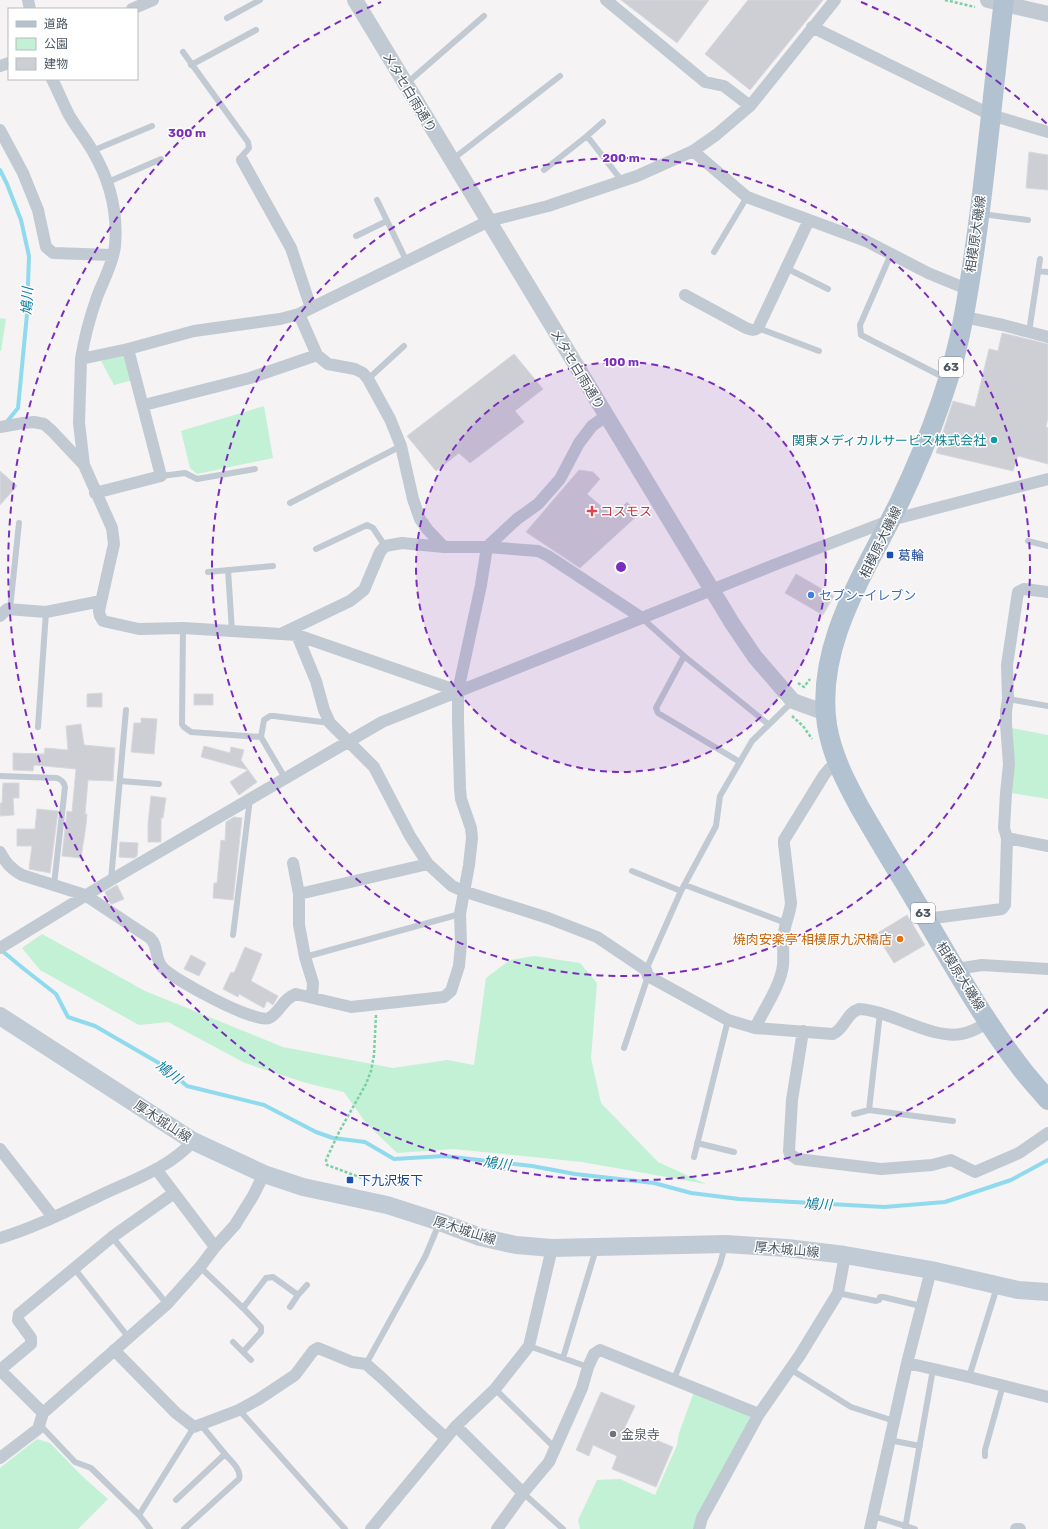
<svg xmlns="http://www.w3.org/2000/svg" width="1048" height="1529" viewBox="0 0 1048 1529" font-family="Rubik,'Noto Sans JP',sans-serif">
	<style>
		.green { fill: #c3f1d5 }
		.lines { fill: none; stroke-linecap: round; stroke-linejoin: round }
		.stream { stroke: #90daee; stroke-width: 4 }
		.building { fill: #cdcfd5; stroke: #d7d9de }
		.path { stroke: #7ad0a6; stroke-width: 2.5; stroke-dasharray: 3 2; stroke-linecap: butt }
		.service { stroke: #c1cad2; stroke-width: 6 }
		.minor { stroke: #c1cad2; stroke-width: 12 }
		.tertiary { stroke: #c1cad2; stroke-width: 16 }
		.secondary { stroke: #c1cbd6; stroke-width: 18 }
		.primary { stroke: #b3c2d1; stroke-width: 20 }
		.ring { fill: none; stroke: #7b2cbf; stroke-width: 2; stroke-dasharray: 7 5 }
		.culture-dot { fill: #0f9aa8; stroke: #fff; stroke-width: 1.5 }
		.health-dot { fill: #e0444e; stroke: #fff; stroke-width: 1.5 }
		.transit-dot { fill: #1a4fb4; stroke: #fff; stroke-width: 1.5 }
		.shop-dot { fill: #3f7fe0; stroke: #fff; stroke-width: 1.5 }
		.food-dot { fill: #e8710a; stroke: #fff; stroke-width: 1.5 }
		.worship-dot { fill: #6b7280; stroke: #fff; stroke-width: 1.5 }
		.labels { text-anchor: middle; stroke-width: 3; stroke-linejoin: round; paint-order: stroke }
		.shield { fill: #fff; stroke: #808990; stroke-width: 1 }
		.shield-label { font-size: 12px; font-weight: bold; fill: #4a5661 }
		.street-label { font-size: 13px; fill: #4a5661; stroke: #fff }
		.culture-label { font-size: 13px; fill: #0d838f; stroke: #fff; text-anchor: end }
		.health-label { font-size: 13px; fill: #be3a42; stroke: #fff; text-anchor: start }
		.transit-label { font-size: 13px; fill: #164399; stroke: #fff; text-anchor: start }
		.shop-label { font-size: 13px; fill: #366cbe; stroke: #fff; text-anchor: start }
		.food-label { font-size: 13px; fill: #c56008; stroke: #fff; text-anchor: end }
		.worship-label { font-size: 13px; fill: #5b616d; stroke: #fff; text-anchor: start }
		.water-label { font-size: 14px; font-style: italic; fill: #0c7c9b; stroke: #fff }
		.centre { fill: #7b2cbf; stroke: #fff; stroke-width: 2 }
		.ring-label { font-size: 12px; text-anchor: middle; font-weight: bold; fill: #7b2cbf; stroke: #fff; stroke-width: 3; stroke-linejoin: round; paint-order: stroke }
	</style>
	<rect width="100%" height="100%" fill="#f5f3f3"/>
	<!-- green -->
	<path class="green" d="M0 318 6 319 1 351H0Z
		M126 353 133 380 114 385 101 361Z
		M264 406 273 458 197 474 190 468 181 431Z
		M1012 728 1048 735V799L1011 793Z
		M42 934 145 991 283 1047 393 1068 447 1060 474 1065 486 978 510 960 534 956 580 963 597 983 591 1058 601 1103 658 1162 706 1184 582 1162 454 1149 397 1153 366 1123 344 1092 306 1083 245 1063 168 1022 139 1025 40 970 22 948Z
		M694 1392 750 1415V1420L697 1516 693 1529H580L578 1520 597 1480 620 1479 655 1495 677 1445 679 1433Z
		M37 1439 50 1443 82 1476 108 1499 78 1529H0V1468Z"/>
	<g class="lines">
		<!-- stream -->
		<path class="stream" d="M0 170 7 184 21 220 29 256 27 314 18 408 5 424
			M1 950 24 969 56 994 68 1017 95 1026 164 1066 187 1086 264 1105 316 1132 333 1138 365 1142 394 1159 444 1156 532 1166 575 1174 654 1183 691 1193 739 1199 884 1207 945 1202 1011 1180 1048 1160"/>
	</g>
	<!-- building -->
	<path class="building" d="M621 0H709L677 43Z
		M748 0H823L750 90 705 54Z
		M1029 152 1048 155V190L1026 188Z
		M1002 333 1048 344V417L1046 427 1048 428V464L1018 456 1013 471 936 453 953 401 975 407 989 349 998 351Z
		M514 354 543 389 515 411 524 422 470 463 459 453 436 471 407 436Z
		M579 470 593 472 600 479 587 494 613 516 627 502 639 514 580 568 526 532Z
		M0 471 17 486 0 505Z
		M796 574 834 596 823 615 785 593Z
		M102 693V707H87V694Z
		M194 694H213V705H194Z
		M141 718 157 719 154 754 131 752 134 723H141Z
		M81 724 84 745 115 748 113 781 88 780 85 814H87L86 825 81 858 62 856 67 811 72 812 76 769 34 765 33 771 13 770V753L44 754 45 748 68 750 66 726Z
		M204 746 230 753 231 747 244 750 241 760 257 782 239 795 230 782 248 770 201 757Z
		M3 783H19V798H13L14 815 0 816V803H2Z
		M151 796 166 798 163 818H161V842H148V824Z
		M37 809 58 811 50 873 29 869 32 846H17V829H35Z
		M234 817 242 818 233 900 213 898 214 883H217L221 840 225 841 226 822Z
		M120 842 138 843 137 856 134 858 119 857Z
		M117 885 124 899 112 904 110 903 105 892Z
		M907 915 925 945 894 963 876 934Z
		M245 947 262 954 251 981 278 996 273 1005 267 1001 264 1008 239 994 238 997 223 989 231 972 234 973Z
		M191 955 206 963 199 976 184 969Z
		M601 1392 635 1406 625 1427 673 1447 656 1487 612 1469 617 1456 593 1445 589 1456 576 1450Z"/>
	<g class="lines">
		<!-- path -->
		<path class="path" d="M945 0 975 7
			M798 683 804 687 810 679
			M792 716 803 726 812 739
			M373 1186 370 1181 327 1165 326 1160 339 1132 366 1084 371 1071 374 1055 376 1015"/>
		<!-- service -->
		<path class="service" d="M227 18 260 0
			M183 52 248 142 249 148 242 156V160
			M191 65 256 30
			M407 83 484 16
			M587 136 603 122
			M92 151 152 126
			M453 159 560 76
			M544 170 587 136 622 181
			M108 182 161 159
			M377 200 406 260
			M982 214 1028 220
			M356 236 387 221
			M714 252 747 197
			M891 254 860 325 861 335 945 378
			M786 268 828 289
			M1038 271 1048 272
			M758 328 819 351
			M1029 332 1040 259
			M368 379 404 346
			M161 476 185 473 197 479 255 469
			M290 503 401 446
			M1028 541 1048 546
			M316 549 367 525 373 528 385 546
			M228 570 232 631
			M208 572 273 566
			M10 609 19 523
			M642 618 684 656 768 724
			M183 628 182 724 184 727 191 732 261 737
			M684 656 656 708 658 713 740 762
			M1008 699 1048 706
			M38 727 46 612
			M0 776 57 778C62 780 64 782 65 787L54 885
			M285 778 261 737 264 720 270 716H274L330 723
			M120 781 159 784
			M632 871 681 891
			M111 880 126 710
			M685 885 786 923
			M233 935 250 799
			M305 957 460 914
			M646 970 681 891 716 826 720 796 752 741 793 701
			M624 1048 648 976
			M869 1110 880 1013
			M854 1114 869 1110 953 1121
			M697 1143 734 1152
			M694 1157 728 1020
			M112 1237 167 1304
			M200 1267 243 1308 261 1327V1332L243 1352 251 1360
			M74 1268 129 1338
			M838 1293 876 1301 879 1300 880 1297H883L921 1306
			M290 1307 298 1295
			M243 1308 266 1278 273 1277 298 1295 307 1285
			M233 1342 243 1352
			M529 1346 588 1367
			M563 1358 596 1249
			M366 1364 425 1257 439 1224
			M790 1369 851 1407 894 1421
			M969 1377 997 1287
			M674 1379 720 1264 725 1246
			M495 1389 556 1449
			M239 1410 345 1529
			M40 1425 75 1462 91 1468 139 1515 150 1529
			M889 1440 920 1446
			M985 1456V1450L1003 1385
			M523 1493 563 1529
			M176 1500 225 1454 201 1425
			M139 1515 194 1427
			M873 1516 915 1529
			M184 1529 239 1479C242 1470 231 1461 225 1454
			M905 1529 933 1369"/>
		<!-- minor -->
		<path class="minor" d="M28 0 30 9
			M606 0 705 82 724 86 750 106
			M132 9 153 0
			M812 27 991 115 1048 132
			M0 66 9 63
			M52 79C58 91 63 103 69 115 76 127 85 138 92 150 110 180 118 212 115 246 113 264 103 281 97 297 90 317 84 339 81 359
			M0 130 23 173 38 210 46 247 53 253 112 255
			M693 151 747 197 866 241 928 273 967 289
			M242 160 291 248 311 308
			M685 295 746 328C751 330 754 331 758 328L809 220
			M299 314 317 355 328 364 355 369 363 373 368 379 390 419 401 446 413 499 420 519 427 529 444 547H487L517 519 538 504 560 479 579 443 592 426 606 416
			M964 317 1003 325 1048 337
			M144 405 250 378 317 355
			M0 427 23 423 34 422 44 424 52 431 84 465 112 528 114 544 99 611 100 616 103 621 139 629 183 628 297 635 316 681 324 710 330 723 374 767 410 836 428 864 452 886 463 891 548 918 597 937 646 970 648 976 728 1020 755 1028 833 1034C845 1029 846 1013 859 1009 869 1009 880 1013 889 1016 910 1023 939 1038 961 1034 971 1033 980 1027 989 1022
			M84 465 79 423 81 359 128 349 194 331 280 319 299 314 489 221 548 206 637 176 693 151 716 135 750 106 835 0
			M95 493 161 476 128 349
			M0 616 7 609 46 612 101 601
			M283 633 350 601 364 590 380 552 385 546 402 543 444 547
			M297 635 458 691
			M1007 838 1048 846
			M0 852C6 863 11 869 22 875L85 895 150 938C159 946 154 959 163 968 174 980 255 1024 269 1018 280 1013 282 999 296 994L351 1007 444 997 451 991 459 966 461 944 460 914 469 865 472 838 471 828 461 799 460 788 458 721V691L481 585 487 547 538 551 548 556 642 618
			M293 863 299 894V925L305 957 313 983 312 997
			M299 894 428 864
			M926 919 1002 909 1005 905 1007 838 1004 828 1006 793 1009 764 1006 724V711L1008 699 1007 665 1018 592 1024 589 1048 592
			M0 948 111 880 382 722 779 563 891 520 1048 479
			M956 969 982 965 1048 969
			M755 1028C764 1009 781 985 783 965 784 954 782 944 784 933 785 923 790 914 791 903L784 844V840L824 775 829 769 837 762
			M803 1031 792 1100 789 1151 790 1154 797 1159 881 1169 932 1165 951 1160 975 1172 1019 1153 1048 1133
			M0 1149 53 1217
			M156 1169 215 1247
			M0 1238C34 1228 67 1211 99 1196 130 1181 170 1168 193 1141
			M114 1350 176 1413 194 1427 239 1410 259 1399 295 1375 313 1351 318 1348 352 1362 366 1364 382 1378 426 1420 446 1438
			M907 1363 969 1377 1048 1397
			M0 1370 31 1344V1338L18 1320 19 1314 112 1237 174 1193
			M0 1370 43 1413
			M456 1426 523 1493
			M0 1458 38 1429 43 1413 167 1304 200 1267 215 1247 235 1225 253 1196 264 1174
			M371 1529 456 1426 495 1389 529 1346 552 1248
			M497 1529 523 1493 549 1462 582 1388 588 1367 594 1354 600 1350 759 1414
			M699 1529 702 1518 759 1414 800 1355 838 1293 845 1255
			M870 1529 907 1363 931 1270
			M1016 1529H1020"/>
		<!-- tertiary -->
		<path class="tertiary" d="M355 0 732 623 755 657 793 701 826 713
			M988 0 1048 14"/>
		<!-- secondary -->
		<path class="secondary" d="M0 1016 193 1141 264 1174 303 1187 387 1205 440 1222 480 1237 516 1245 552 1248 726 1244 787 1248 845 1255 931 1270 1018 1290 1048 1292"/>
		<!-- primary -->
		<path class="primary" d="M1004 0C991 105 983 211 964 315 953 377 927 444 900 501 866 571 815 644 827 725 832 756 846 782 860 808 874 832 888 856 903 880 941 943 976 1010 1021 1068 1029 1079 1039 1089 1048 1100"/>
	</g>
	<!-- distance rings -->
	<circle cx="621" cy="567" r="205" fill="#7b2cbf" fill-opacity=".12"/>
	<g class="ring">
		<circle cx="621" cy="567" r="205"/>
		<circle cx="621" cy="567" r="409"/>
		<path d="M1048 1009A614 614 0 1 1 381 2M861 2A614 614 0 0 1 1048 125"/>
	</g>
	<!-- markers -->
	<circle class="culture-dot" cx="994" cy="440" r="4"/>
	<path class="health-dot" d="M590 505h4v4h4v4h-4v4h-4v-4h-4v-4h4z"/>
	<g class="transit-dot">
		<rect x="886" y="551" width="8" height="8" rx="2"/>
		<rect x="346" y="1176" width="8" height="8" rx="2"/>
	</g>
	<circle class="shop-dot" cx="811" cy="595" r="4"/>
	<circle class="food-dot" cx="900" cy="939" r="4"/>
	<circle class="worship-dot" cx="613" cy="1434" r="4"/>
	<g class="labels">
		<!-- shield labels -->
		<g class="shield">
			<rect x="939" y="357" width="24" height="20" rx="3"/>
			<rect x="911" y="903" width="24" height="20" rx="3"/>
		</g>
		<g class="shield-label">
			<text x="951" y="371">63</text>
			<text x="923" y="917">63</text>
		</g>
		<!-- street labels -->
		<g class="street-label">
			<text transform="translate(410 92) rotate(59)" y="5">メタセ白雨通り</text>
			<text transform="translate(975 234) rotate(-82)" y="5">相模原大磯線</text>
			<text transform="translate(578 369) rotate(59)" y="5">メタセ白雨通り</text>
			<text transform="translate(880 542) rotate(-64)" y="5">相模原大磯線</text>
			<text transform="translate(961 976) rotate(58)" y="5">相模原大磯線</text>
			<text transform="translate(163 1121) rotate(33)" y="5">厚木城山線</text>
			<text transform="translate(465 1230) rotate(18)" y="5">厚木城山線</text>
			<text transform="translate(787 1249) rotate(5)" y="5">厚木城山線</text>
		</g>
		<!-- culture labels -->
		<g class="culture-label">
			<text x="986" y="445">関東メディカルサービス株式会社</text>
		</g>
		<!-- health labels -->
		<g class="health-label">
			<text x="600" y="516">コスモス</text>
		</g>
		<!-- transit labels -->
		<g class="transit-label">
			<text x="898" y="560">葛輪</text>
			<text x="358" y="1185">下九沢坂下</text>
		</g>
		<!-- shop labels -->
		<g class="shop-label">
			<text x="819" y="600">セブン-イレブン</text>
		</g>
		<!-- food labels -->
		<g class="food-label">
			<text x="892" y="944">焼肉安楽亭 相模原九沢橋店</text>
		</g>
		<!-- worship labels -->
		<g class="worship-label">
			<text x="621" y="1439">金泉寺</text>
		</g>
		<!-- water labels -->
		<g class="water-label">
			<text transform="translate(27 301) rotate(-88)" y="5">鳩川</text>
			<text transform="translate(169 1072) rotate(37)" y="5">鳩川</text>
			<text transform="translate(497 1163) rotate(7)" y="5">鳩川</text>
			<text transform="translate(818 1204) rotate(3)" y="5">鳩川</text>
		</g>
	</g>
	<circle cx="621" cy="567" r="6" class="centre"/>
	<g class="ring-label">
		<text x="187" y="137">300 m</text>
		<text x="621" y="162">200 m</text>
		<text x="621" y="366">100 m</text>
	</g>
	<!-- legend -->
	<rect x="8" y="8" width="130" height="72" fill="#ffffff" stroke="#b7bbc0"/>
	<rect x="16" y="21" width="20" height="6" fill="#b3c2d1" stroke="#b7bbc0"/>
	<text x="44" y="28" font-size="12" fill="#4a5661">道路</text>
	<rect x="16" y="38" width="20" height="12" fill="#c3f1d5" stroke="#b7bbc0"/>
	<text x="44" y="48" font-size="12" fill="#4a5661">公園</text>
	<rect x="16" y="58" width="20" height="12" fill="#cdcfd5" stroke="#b7bbc0"/>
	<text x="44" y="68" font-size="12" fill="#4a5661">建物</text>
</svg>
